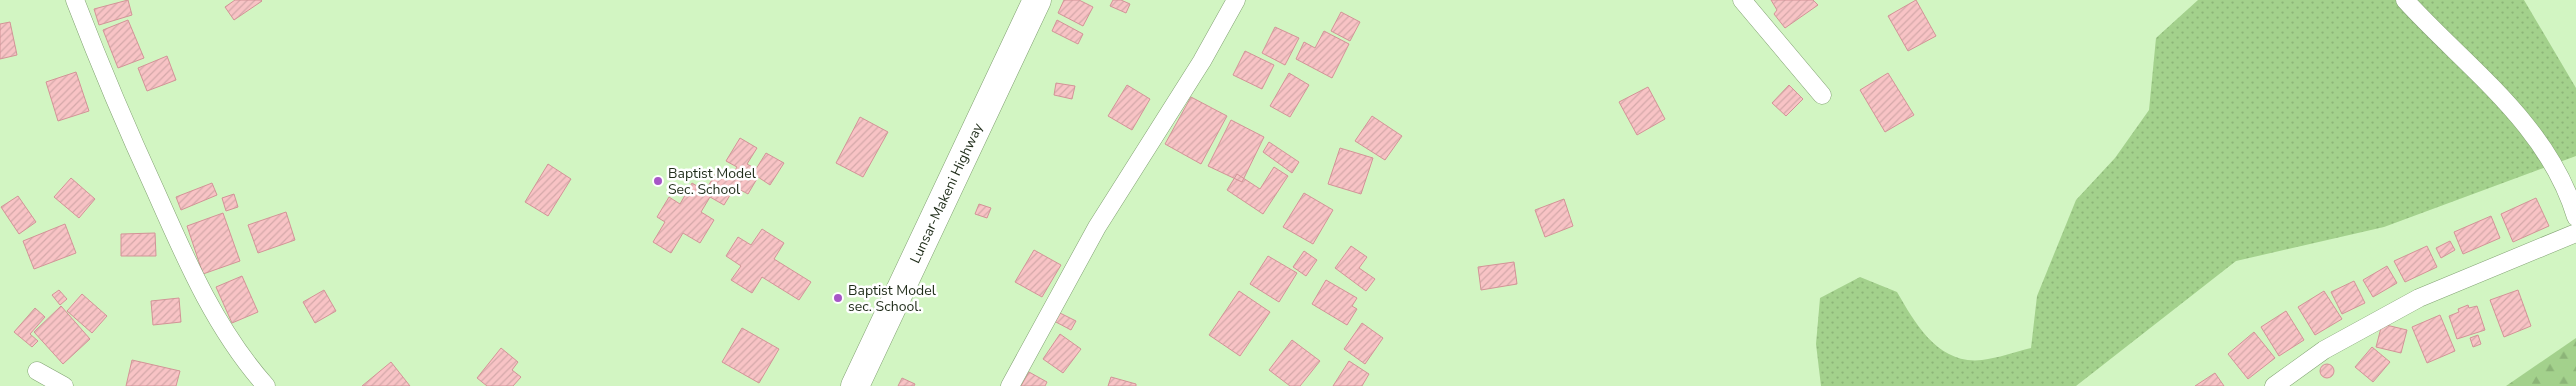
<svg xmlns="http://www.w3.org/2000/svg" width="2576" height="386" viewBox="0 0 2576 386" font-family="'Nunito Sans',sans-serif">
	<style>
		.grass { fill: url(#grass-dots) }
		.forest { fill: url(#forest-firs) }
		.building { fill: url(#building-hatch); stroke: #d29497 }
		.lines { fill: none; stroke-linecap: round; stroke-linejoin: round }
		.minor-casing { stroke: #81a172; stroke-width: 19 }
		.primary-casing { stroke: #81a172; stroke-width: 29 }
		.minor { stroke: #fff; stroke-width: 18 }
		.primary { stroke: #fff; stroke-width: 28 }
		.poi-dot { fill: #a756c7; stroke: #fff; stroke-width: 2 }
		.labels { text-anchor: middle; stroke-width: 5; stroke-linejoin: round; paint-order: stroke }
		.poi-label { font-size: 14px; fill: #1f2c19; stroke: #fff; text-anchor: start }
		.street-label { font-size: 14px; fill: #1f2c19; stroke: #fff }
	</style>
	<defs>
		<pattern id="grass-dots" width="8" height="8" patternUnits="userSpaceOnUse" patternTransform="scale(1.25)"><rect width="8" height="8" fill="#a3d18c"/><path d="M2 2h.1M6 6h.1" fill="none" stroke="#8cb478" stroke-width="1.8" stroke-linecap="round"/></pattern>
		<pattern id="forest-firs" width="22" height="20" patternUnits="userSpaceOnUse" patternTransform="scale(1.25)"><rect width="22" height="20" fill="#a3d18c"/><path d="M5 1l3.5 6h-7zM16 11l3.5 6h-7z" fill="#8cb478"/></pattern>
		<pattern id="building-hatch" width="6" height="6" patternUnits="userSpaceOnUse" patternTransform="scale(1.25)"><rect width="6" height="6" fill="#f8c3c5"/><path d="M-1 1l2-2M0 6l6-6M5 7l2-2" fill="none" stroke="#d4a8a9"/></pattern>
	</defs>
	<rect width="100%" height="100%" fill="#d2f5c2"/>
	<!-- grass -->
	<path class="grass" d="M2198 0H2524L2576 88V156L2384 227 2236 261 2076 386H1821L1816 344 1820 298 1860 277 1897 292C1915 323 1938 365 1982 360 1998 358 2015 352 2031 348L2037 296 2076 200 2115 158 2149 110 2156 38Z"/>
	<!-- forest -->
	<path class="forest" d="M2576 338V386H2506Z"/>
	<!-- building -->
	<path class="building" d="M128 0 132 15 99 25 94 9Z
		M235 0H261L262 1 234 20 225 7Z
		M1064 0H1079L1093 7 1083 26 1058 13Z
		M1113 0H1121L1130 4 1126 13 1110 6Z
		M1771 0H1813L1818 5 1785 28 1774 14 1777 10Z
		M1916 0 1936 36 1908 51 1888 16Z
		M1341 12 1360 22 1350 41 1331 31Z
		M128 20 144 58 118 68 103 30Z
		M1057 20 1083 34 1078 44 1052 31Z
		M10 22 17 55 0 59V24Z
		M1275 27 1299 38 1285 65 1262 53Z
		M1324 31 1349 44 1332 78 1296 59 1304 42 1315 48Z
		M1245 51 1274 65 1262 89 1233 75Z
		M167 56 176 80 147 91 138 68Z
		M76 72 89 111 58 121 46 82Z
		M1289 73 1309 85 1290 117 1270 106Z
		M1888 73 1914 115 1885 132 1860 90Z
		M1056 83 1075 86 1072 99 1054 95Z
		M1127 85 1150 99 1132 130 1108 116Z
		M1789 85 1803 99 1786 116 1772 103Z
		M1648 87 1665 119 1637 135 1619 102Z
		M1191 97 1227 116 1201 164 1165 144Z
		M1372 116 1402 136 1385 160 1355 141Z
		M860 117 888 132 863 177 836 163Z
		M1231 120 1264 137 1242 182 1208 166Z
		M740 138 757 148 747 164 756 169 766 153 784 163 770 185 758 177 748 194 735 187 724 205 710 197 701 212 714 220 700 243 683 233 671 253 653 242 665 222 657 217 669 197 680 204 692 183 705 191 718 170 731 177 737 167 726 161Z
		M1269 142 1299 162 1292 173 1263 152Z
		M1340 148 1373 158 1361 194 1328 184Z
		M548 164 571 179 548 216 525 202Z
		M1274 167 1288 176 1263 214 1227 190 1237 174 1260 189Z
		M71 178 95 199 79 218 54 197Z
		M212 183 217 195 181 210 176 197Z
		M1304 193 1333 210 1313 244 1283 227Z
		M234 194 238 207 226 211 222 198Z
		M18 196 36 222 19 234 1 207Z
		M2536 198 2549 226 2513 242 2501 214Z
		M1564 199 1573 226 1545 237 1535 210Z
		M979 204 991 208 987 218 975 214Z
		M286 212 295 240 258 253 248 225Z
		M223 213 240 261 203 274 187 226Z
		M2491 216 2500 238 2463 254 2454 232Z
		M65 224 76 253 34 269 23 241Z
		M762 229 784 243 774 259 811 282 799 300 762 277 752 293 731 280 741 266 726 256 738 237 751 245Z
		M155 233 156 256H121V234Z
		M2450 241 2455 250 2441 258 2436 248Z
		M1351 246 1367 257 1359 268 1375 279 1366 291 1335 268Z
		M2427 246 2437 267 2405 282 2394 261Z
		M1034 250 1061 265 1042 297 1015 282Z
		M1304 251 1317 260 1306 276 1293 267Z
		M1268 256 1297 273 1279 302 1250 284Z
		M1514 262 1517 284 1481 290 1478 267Z
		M2387 266 2397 283 2373 297 2363 280Z
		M242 276 258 312 232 323 216 287Z
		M1326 280 1357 298 1352 306 1357 309 1347 325 1312 304Z
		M2354 281 2365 303 2342 314 2331 292Z
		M59 290 67 299 60 305 52 295Z
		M324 290 336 311 315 323 303 302Z
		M2518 290 2531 326 2504 337 2490 300Z
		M1239 291 1270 312 1240 356 1209 335Z
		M2324 291 2342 319 2315 335 2298 307Z
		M82 294 107 316 92 333 67 311Z
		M179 298 181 322 153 325 151 301Z
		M2468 305 2469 308 2477 306 2485 330 2457 339 2449 316 2459 312 2458 309Z
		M61 306 90 339 63 364 34 332Z
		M35 308 45 317 30 334 38 341 32 347 14 332Z
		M2286 311 2304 340 2279 356 2261 327Z
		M1058 312 1076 321 1071 330 1054 321Z
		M2440 315 2455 351 2427 363 2412 327Z
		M1362 323 1383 338 1365 364 1344 349Z
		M2382 324 2407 330 2401 353 2376 347Z
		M742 328 779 349 759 383 722 362Z
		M2254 332 2275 358 2248 379 2228 354Z
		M1060 334 1081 349 1063 373 1043 359Z
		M2478 335 2481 344 2473 347 2470 338Z
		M1292 340 1320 361 1300 386H1290L1269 370Z
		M2372 347 2390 362 2373 382 2355 367Z
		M501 348 518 362 512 370 521 377 513 386H487L477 378Z
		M132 360 180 371 176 386H126Z
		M1349 361 1369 374 1362 386H1333Z
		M391 362 410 386H362Z
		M2320 371a7 7 0 1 1 14 0a7 7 0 1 1-14 0Z
		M1029 372 1047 382 1045 386H1021Z
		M2215 373 2224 386H2195Z
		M1111 377 1136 384V386H1108Z
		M902 378 915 384 914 386H898Z"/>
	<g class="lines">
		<defs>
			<path id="minor" d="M75 0C100 65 127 129 156 192 186 260 216 330 266 386
				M1742 0 1822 95
				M2405 0C2467 68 2548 124 2576 217
				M37 371 64 386
				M1010 386 1097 227 1202 61 1236 0
				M2274 386 2324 350 2419 298 2576 233"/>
			<path id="primary" d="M855 386 1037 0"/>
		</defs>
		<!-- minor casing -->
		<use href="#minor" class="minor-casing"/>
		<!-- primary casing -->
		<use href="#primary" class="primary-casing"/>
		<!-- minor -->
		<use href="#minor" class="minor"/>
		<!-- primary -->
		<use href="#primary" class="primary"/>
	</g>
	<!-- markers -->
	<g class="poi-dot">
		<circle cx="658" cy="181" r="5"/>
		<circle cx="838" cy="298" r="5"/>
	</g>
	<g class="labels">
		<!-- poi labels -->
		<g class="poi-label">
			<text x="668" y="178">Baptist Model<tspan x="668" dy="16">Sec. School</tspan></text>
			<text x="848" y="295">Baptist Model<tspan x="848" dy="16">sec. School.</tspan></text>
		</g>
		<!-- street labels -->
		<g class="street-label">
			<text transform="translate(946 193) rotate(-65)" y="5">Lunsar-Makeni Highway</text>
		</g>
	</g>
</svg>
